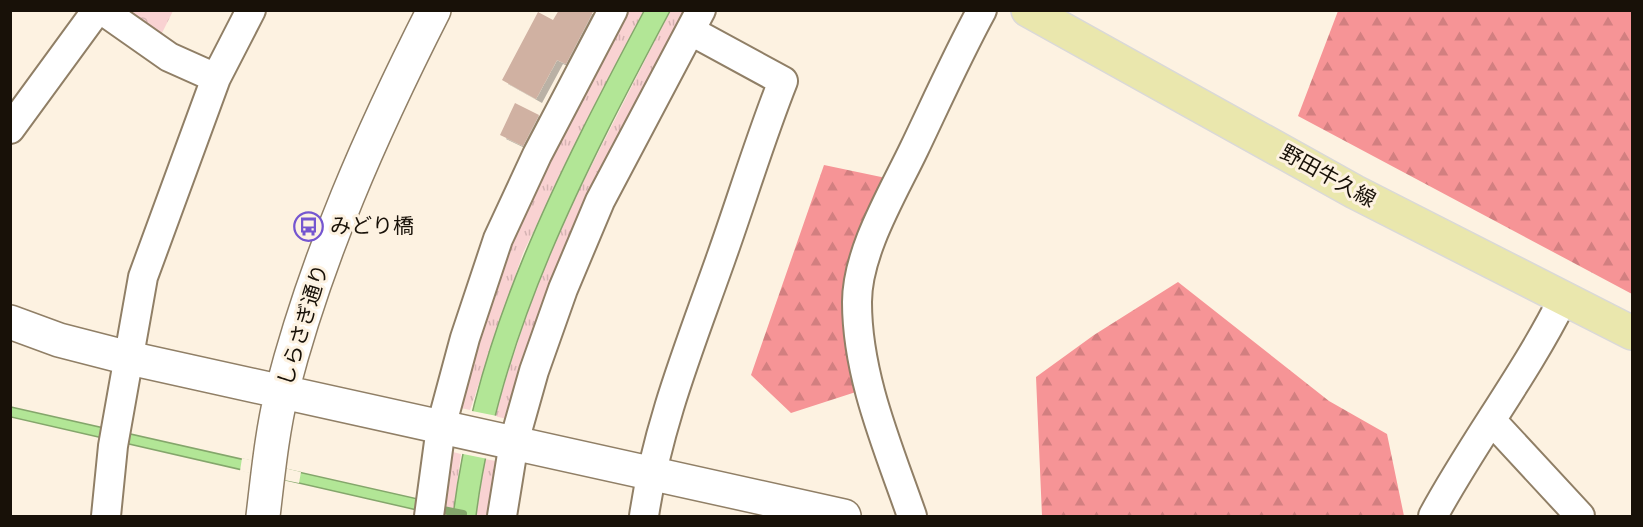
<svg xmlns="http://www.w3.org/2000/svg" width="1643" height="527" viewBox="0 0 1643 527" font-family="'Alegreya Sans','Noto Sans JP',sans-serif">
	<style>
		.grass { fill: url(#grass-tufts) }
		.forest { fill: url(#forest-firs) }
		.park { fill: url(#park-crowns) }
		.water { fill: #b2e696; stroke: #84a66b; stroke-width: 1.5 }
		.pier { fill: #fdf2e1 }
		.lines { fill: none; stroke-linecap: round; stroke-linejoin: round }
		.stream { stroke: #84a66b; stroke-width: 8 }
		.building { fill: #d0b1a2; filter: url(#shadow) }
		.minor-casing { stroke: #907f66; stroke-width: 32 }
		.tertiary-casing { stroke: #907f66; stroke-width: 36 }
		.primary-casing { stroke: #dad9d7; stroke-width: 36 }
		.minor { stroke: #fff; stroke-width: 28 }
		.tertiary { stroke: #fff; stroke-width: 33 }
		.primary { stroke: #eae7ad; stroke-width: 33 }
		.labels { text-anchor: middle; stroke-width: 6; stroke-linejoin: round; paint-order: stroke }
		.street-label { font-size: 21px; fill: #181108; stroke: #fdf2e1 }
		.poi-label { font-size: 21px; fill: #181108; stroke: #fdf2e1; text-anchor: start }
	</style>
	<defs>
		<pattern id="grass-tufts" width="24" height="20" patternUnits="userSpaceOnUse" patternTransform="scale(1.5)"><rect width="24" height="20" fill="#f9d2d2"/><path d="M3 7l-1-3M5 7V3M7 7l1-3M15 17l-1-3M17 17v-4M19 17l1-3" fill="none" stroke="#d5b3b3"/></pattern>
		<pattern id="forest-firs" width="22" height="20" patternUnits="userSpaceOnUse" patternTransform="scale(1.5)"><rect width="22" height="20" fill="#f69496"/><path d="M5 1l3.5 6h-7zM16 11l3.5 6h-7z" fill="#d27f80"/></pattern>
		<pattern id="park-crowns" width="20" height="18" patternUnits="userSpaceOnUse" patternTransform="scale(1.5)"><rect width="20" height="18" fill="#f9d2d2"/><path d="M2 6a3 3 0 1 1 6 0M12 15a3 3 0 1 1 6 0" fill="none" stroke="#d5b3b3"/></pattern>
		<filter id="shadow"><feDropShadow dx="6" dy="4" stdDeviation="0" flood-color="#0004"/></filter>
	</defs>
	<rect width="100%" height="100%" fill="#fdf2e1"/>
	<!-- grass -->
	<path class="grass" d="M625 11H644L594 106 523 253 470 410 456 407 495 280 529 203Z
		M670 11H687L511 420 494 416 535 289 572 204Z
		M445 450 461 454 453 516H436Z
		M485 459 501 462 492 516H476Z"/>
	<!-- forest -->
	<path class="forest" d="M1338 11H1632V294L1298 116Z
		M824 165 886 178 872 218 862 390 791 413 751 375Z
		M1178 282 1329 401 1387 434 1404 516H1042L1036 377 1094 335Z"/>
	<!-- park -->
	<path class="park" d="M124 11H173L160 37Z"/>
	<!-- water -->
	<path class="water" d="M644 11H670C585 171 499 334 476 516H453C476 329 557 175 644 11Z
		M11 407 418 499 417 510 11 417Z"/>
	<!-- pier -->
	<path class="pier" d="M467 410 497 416 488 459 458 453Z
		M242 458 301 472 299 483 240 471Z"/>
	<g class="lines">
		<!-- stream -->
		<path class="stream" d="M443 510 463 514"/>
	</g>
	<!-- building -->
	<path class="building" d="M559 10H594L566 64 557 60 536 99 502 80 538 12 553 20Z
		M515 103 539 115 523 146 500 135Z"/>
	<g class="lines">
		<defs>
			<path id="minor" d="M102 10 169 57 216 78
				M10 129 97 10
				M1492 421 1580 516
				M106 516 113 446 143 277 216 78 251 10
				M429 516 441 427 465 338 498 239 537 155 613 10
				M502 516 514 442 534 371 563 289 600 201 701 10
				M644 516C657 426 691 343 721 258 742 199 760 139 783 81L691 31
				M912 516C888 447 857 376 857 302 857 252 893 193 914 149 936 103 957 56 982 10
				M1433 516C1473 442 1525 375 1563 299"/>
			<path id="tertiary" d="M10 322 59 340 129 358 844 516
				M263 516C268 474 272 432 282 391 316 258 372 132 434 10"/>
			<path id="primary" d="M1028 10 1355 192 1632 333"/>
		</defs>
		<!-- minor casing -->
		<use href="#minor" class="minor-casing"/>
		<!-- tertiary casing -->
		<use href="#tertiary" class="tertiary-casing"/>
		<!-- primary casing -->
		<use href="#primary" class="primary-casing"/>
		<!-- minor -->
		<use href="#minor" class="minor"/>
		<!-- tertiary -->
		<use href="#tertiary" class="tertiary"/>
		<!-- primary -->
		<use href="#primary" class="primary"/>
	</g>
	<!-- icons -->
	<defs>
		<symbol id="bus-ring" viewBox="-11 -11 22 22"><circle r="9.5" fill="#fdf2e1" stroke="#7556d0" stroke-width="1.5"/><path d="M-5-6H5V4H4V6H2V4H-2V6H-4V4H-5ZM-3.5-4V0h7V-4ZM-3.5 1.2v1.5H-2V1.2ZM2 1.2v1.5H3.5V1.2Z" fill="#7556d0"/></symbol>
	</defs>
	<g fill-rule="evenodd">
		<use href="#bus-ring" x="292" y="210" width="33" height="33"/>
	</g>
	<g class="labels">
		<!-- street labels -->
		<g class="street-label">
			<text transform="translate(1328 176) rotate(29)" y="7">野田牛久線</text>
			<text transform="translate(303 325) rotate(-73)" y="7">しらさぎ通り</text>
		</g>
		<!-- poi labels -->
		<g class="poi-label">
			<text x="330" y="233">みどり橋</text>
		</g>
	</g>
	<!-- border -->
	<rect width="1643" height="527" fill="none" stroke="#181108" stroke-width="24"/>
</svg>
